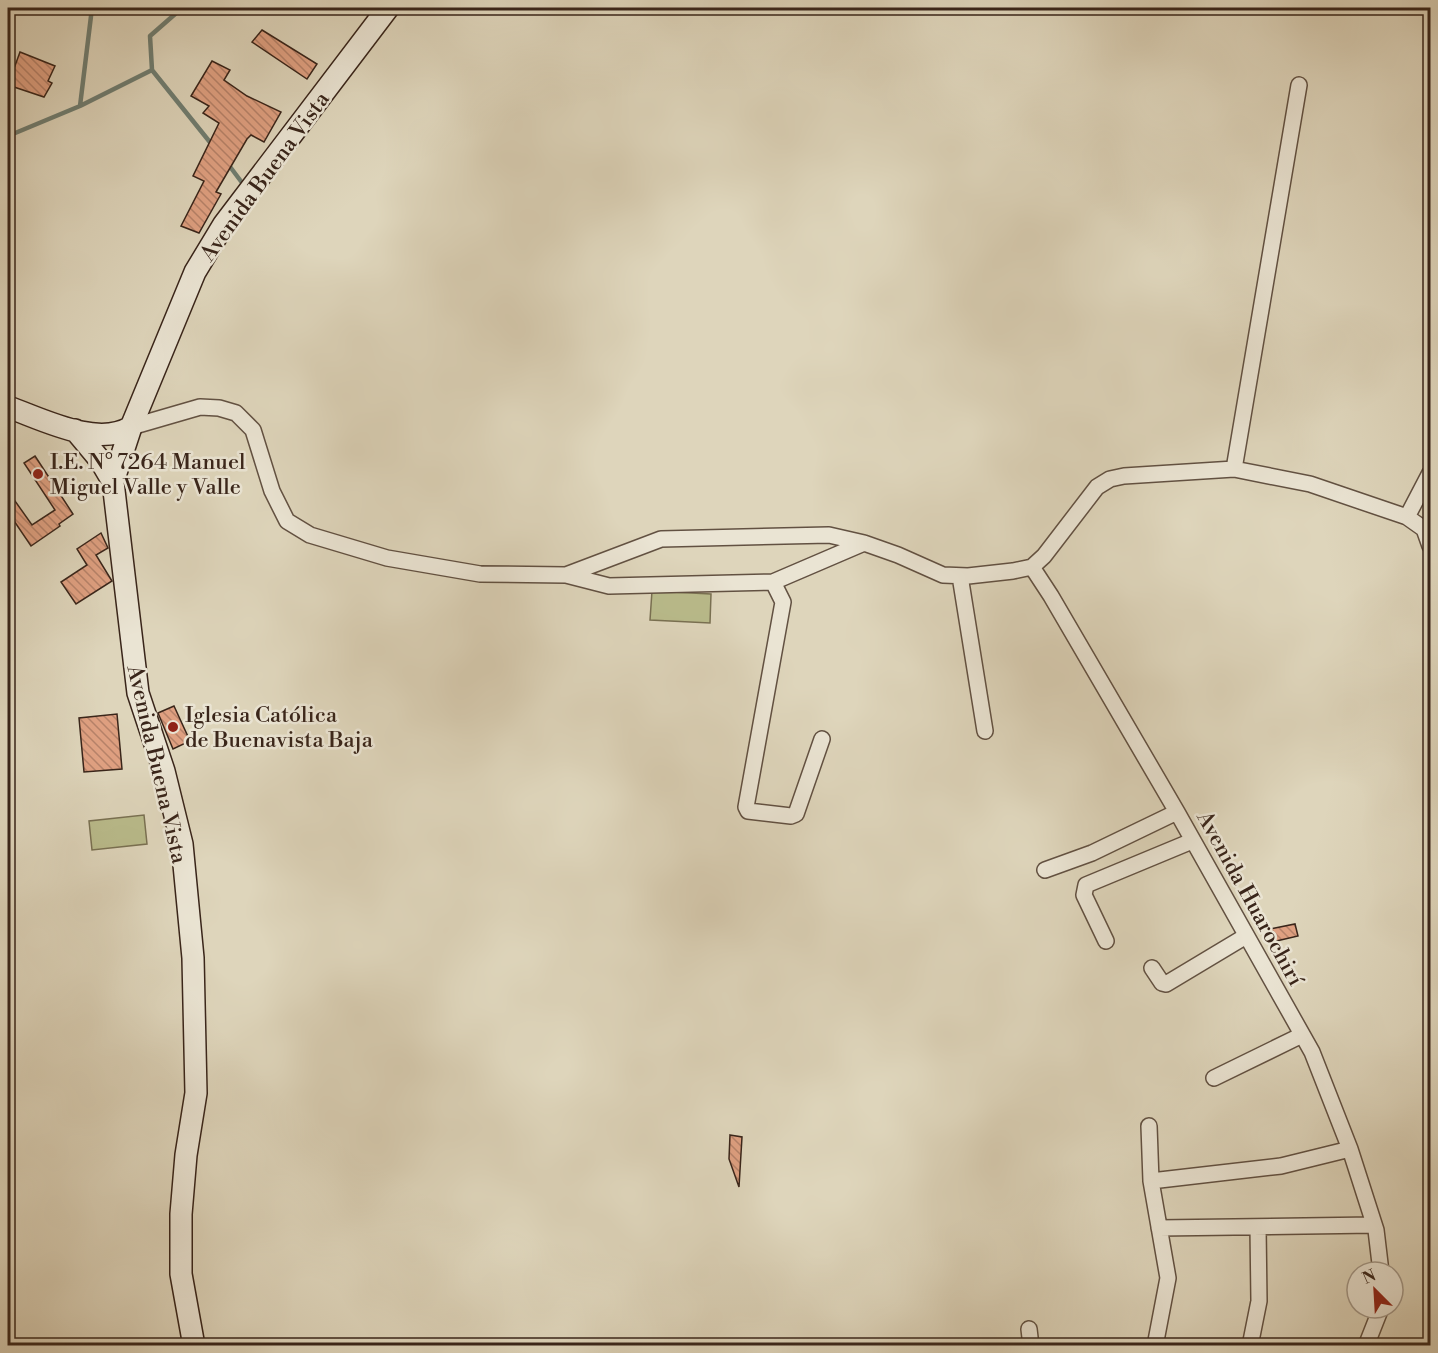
<svg xmlns="http://www.w3.org/2000/svg" width="1438" height="1353" viewBox="0 0 1438 1353" font-family="'Libre Bodoni',serif">
	<style>
		.park { fill: #b9bb8b; stroke: #797052; stroke-width: 1.5 }
		.lines { fill: none; stroke-linecap: round; stroke-linejoin: round }
		.stream { stroke: #707e72; stroke-width: 4.5 }
		.building { fill: url(#building-back-hatch); stroke: #39251a; stroke-width: 1.5 }
		.street-casing { stroke: #625142; stroke-width: 18 }
		.secondary-casing { stroke: #39251a; stroke-width: 24 }
		.street { stroke: #eae4d3; stroke-width: 15 }
		.secondary { stroke: #eae4d3; stroke-width: 21 }
		.poi-dot { fill: #8f2418; stroke: #eae4d3; stroke-width: 2 }
		.labels { text-anchor: middle; stroke-width: 5; stroke-linejoin: round; paint-order: stroke }
		.street-label { font-size: 22px; fill: #39251a; stroke: #eae4d3 }
		.poi-label { font-size: 22px; fill: #39251a; stroke: #eae4d3; text-anchor: start }
	</style>
	<defs>
		<pattern id="building-back-hatch" width="6" height="6" patternUnits="userSpaceOnUse" patternTransform="scale(1.5)"><rect width="6" height="6" fill="#dfa081"/><path d="M-1 5l2 2M0 0l6 6M5-1l2 2" fill="none" stroke="#b68269"/></pattern>
	</defs>
	<rect width="100%" height="100%" fill="#ded5bb"/>
	<filter id="stains"><feTurbulence type="fractalNoise" baseFrequency=".00333" numOctaves="4"/><feColorMatrix values="0 0 0 0 .2 0 0 0 0 .09 0 0 0 0 .02 0 0 0 .5 -.17"/></filter>
	<radialGradient id="worn" r=".72"><stop offset=".6" stop-color="#630" stop-opacity="0"/><stop offset="1" stop-color="#630" stop-opacity=".3"/></radialGradient>
	<!-- park -->
	<path class="park" d="M652 591 711 594 710 623 650 620Z
		M144 815 147 844 92 850 89 821Z"/>
	<g class="lines">
		<!-- stream -->
		<path class="stream" d="M152 70 150 36 182 8
			M80 106 92 8
			M8 136 80 106 152 70 213 146
			M228 164 243 184 242 186"/>
	</g>
	<!-- building -->
	<path class="building" d="M262 30 317 64 307 79 252 42Z
		M20 52 55 66 48 81 52 83 44 97 8 85Z
		M212 61 230 70 224 80 247 96 281 112 264 142 251 135 247 139 216 192 221 194 199 233 181 226 204 181 193 176 219 123 203 113 209 106 191 96Z
		M35 456 73 514 59 524 60 526 31 546 8 512V491L32 525 55 510 24 463Z
		M101 533 108 548 96 555 112 581 76 604 61 582 87 565 77 549Z
		M174 706 190 741 173 749 158 713Z
		M117 714 122 769 84 772 79 718Z
		M1295 924 1298 936 1272 942 1270 929Z
		M730 1135 742 1137 739 1187 729 1159Z"/>
	<g class="lines">
		<defs>
			<path id="street" d="M131 427 200 407 219 408 236 413 253 430 272 491 287 521 310 535 387 558 480 574 566 575 661 539 829 535 864 543 898 555 943 575 968 576 1013 571 1032 567 1044 556 1097 487 1110 479 1124 476 1234 469 1310 484 1407 517 1424 529 1430 546
				M1234 469 1299 85
				M1407 517 1430 473
				M1032 567 1051 596 1177 812 1312 1052 1350 1149 1376 1230 1381 1272
				M566 575 609 586 773 582 864 543
				M960 576 985 731
				M773 582 783 602 746 807 748 811 791 816 796 814 822 739
				M1045 870 1092 853 1177 812
				M1106 941 1084 895 1086 885 1192 841
				M1152 968 1162 983 1166 984 1246 936
				M1214 1078 1302 1035
				M1149 1126 1151 1181 1168 1278 1155 1346
				M1151 1181 1281 1166 1350 1149
				M1159 1228 1374 1225
				M1029 1329 1031 1346
				M1250 1346 1259 1301 1258 1227
				M1366 1346 1381 1308"/>
			<path id="secondary" d="M8 407C42 419 97 448 131 427
				M75 430 100 460 113 482
				M194 1346 181 1274V1214L186 1155 196 1093 193 958 182 844 164 771 138 693 113 482 131 427 195 272 224 224 388 8"/>
		</defs>
		<!-- street casing -->
		<use href="#street" class="street-casing"/>
		<!-- secondary casing -->
		<use href="#secondary" class="secondary-casing"/>
		<!-- street -->
		<use href="#street" class="street"/>
		<!-- secondary -->
		<use href="#secondary" class="secondary"/>
	</g>
	<!-- markers -->
	<g class="poi-dot">
		<circle cx="38" cy="474" r="6"/>
		<circle cx="173" cy="727" r="6"/>
	</g>
	<g class="labels">
		<!-- street labels -->
		<g class="street-label">
			<text transform="translate(264 176) rotate(-54)" y="8">Avenida Buena Vista</text>
			<text transform="translate(158 764) rotate(77)" y="8">Avenida Buena Vista</text>
			<text transform="translate(1251 898) rotate(61)" y="8">Avenida Huarochirí</text>
		</g>
		<!-- poi labels -->
		<g class="poi-label">
			<text x="50" y="469">I.E. N° 7264 Manuel<tspan x="50" dy="25">Miguel Valle y Valle</tspan></text>
			<text x="185" y="722">Iglesia Católica<tspan x="185" dy="25">de Buenavista Baja</tspan></text>
		</g>
	</g>
	<!-- margin -->
	<rect width="1438" height="1353" fill="none" stroke="#ded5bb" stroke-width="30"/>
	<rect x="9" y="9" width="1420" height="1335" fill="none" stroke="#39251a" stroke-width="3"/>
	<rect x="15" y="15" width="1408" height="1323" fill="none" stroke="#39251a" stroke-width="1.5"/>
	<!-- north arrow -->
	<g transform="translate(1375 1290) rotate(336)"><circle r="28" fill="#eae4d3" stroke="#a39889" stroke-width="1.5"/>
	<path d="M0-4.5L10 22L0 15L-10 22Z" fill="#8f2418"/>
	<text y="-9" font-size="16" font-weight="bold" text-anchor="middle" fill="#39251a">N</text>
	</g>
	<rect width="100%" height="100%" filter="url(#stains)"/>
	<rect width="100%" height="100%" fill="url(#worn)"/>
</svg>
